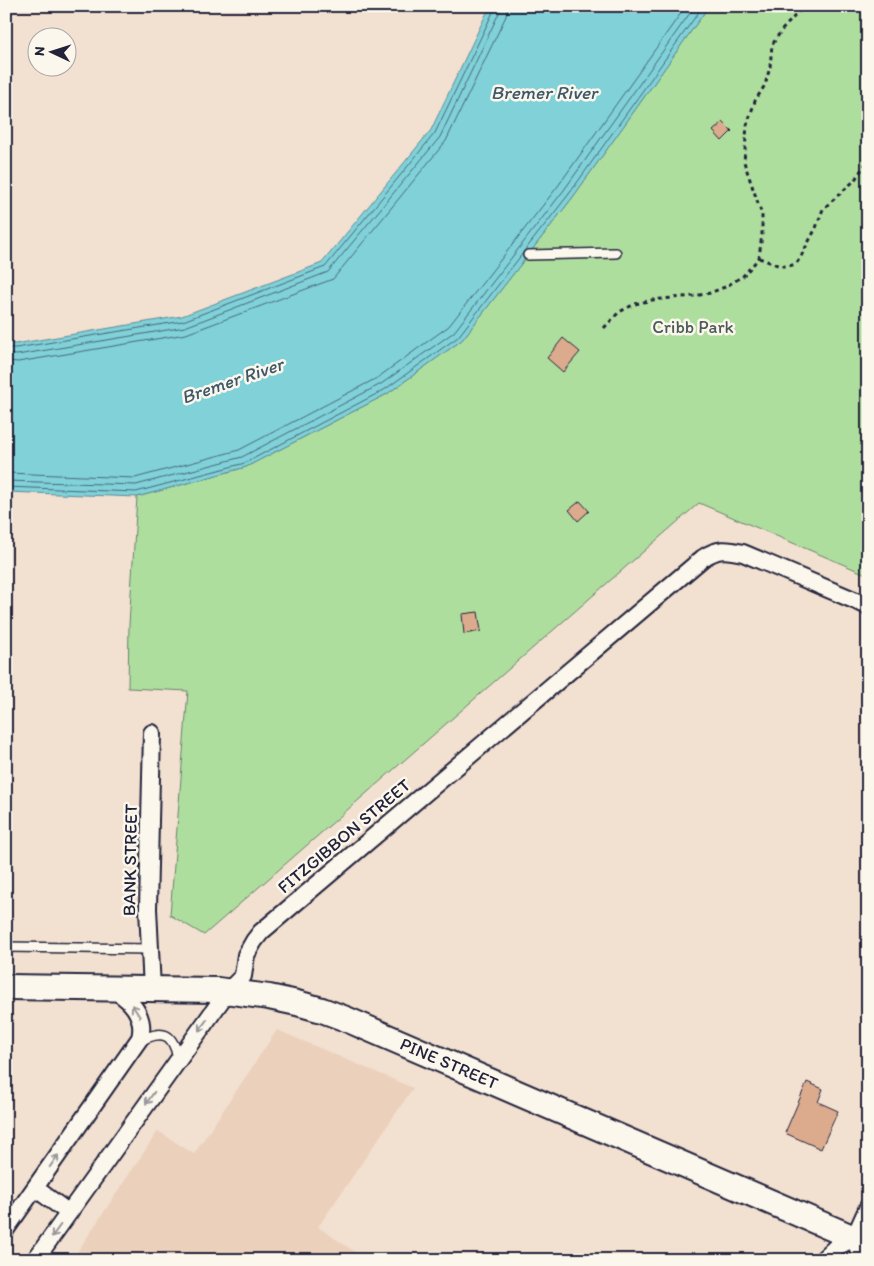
<svg xmlns="http://www.w3.org/2000/svg" width="874" height="1266" viewBox="0 0 874 1266" font-family="Itim,sans-serif">
	<style>
		.built { fill: #ebd0bc }
		.green { fill: #aede9e; stroke: #68806c }
		.water { fill: #80d1d8; stroke: #5a8b99 }
		.lines { fill: none; stroke-linecap: round; stroke-linejoin: round }
		.shore { stroke: #48687a; stroke-width: 1 }
		.building { fill: #dcab8e; stroke: #22223b }
		.service-casing { stroke: #22223b; stroke-width: 12 }
		.minor-casing { stroke: #22223b; stroke-width: 20 }
		.secondary-casing { stroke: #22223b; stroke-width: 28 }
		.path { stroke: #22223b; stroke-width: 3; stroke-dasharray: 4 4; stroke-linecap: butt }
		.service { stroke: #fbf7ec; stroke-width: 9 }
		.minor { stroke: #fbf7ec; stroke-width: 16 }
		.secondary { stroke: #fbf7ec; stroke-width: 24 }
		.oneway { stroke: #99979c }
		.labels { text-anchor: middle; stroke-width: 5; stroke-linejoin: round; paint-order: stroke }
		.park-label { font-size: 18px; fill: #4c5a59; stroke: #fbf7ec }
		.street-label { font-size: 18px; fill: #22223b; stroke: #fbf7ec }
		.water-label { font-size: 19px; font-style: italic; fill: #3e576a; stroke: #fbf7ec }
	</style>
	<rect width="100%" height="100%" fill="#f2e0d0"/>
	<filter id="ink" filterUnits="userSpaceOnUse"><feTurbulence type="fractalNoise" baseFrequency=".02" numOctaves="2"/><feDisplacementMap in="SourceGraphic" scale="10" xChannelSelector="R" yChannelSelector="G"/><feConvolveMatrix kernelMatrix="1 2 1 2 8 2 1 2 1" color-interpolation-filters="sRGB"/></filter>
	<g filter="url(#ink)">
		<!-- built -->
		<path class="built" d="M277 1030 413 1088 318 1227 367 1260H72L158 1131 194 1154Z"/>
		<!-- green -->
		<path class="green" d="M709 6H868V575L699 503 204 935 170 915 188 691 128 688 129 625 137 497 246 467 387 394 462 340 573 197Z"/>
		<!-- water -->
		<path class="water" d="M490 6H709L573 197 462 340 387 394 246 467 137 497 6 492V343L15 344 182 316 322 263 431 130Z"/>
		<g class="lines">
			<!-- shore -->
			<path class="shore" d="M525 250 569 194 703 6
				M6 348H16L183 321 325 267 435 133 494 10V6
				M6 354 17 355 185 327 328 272 440 137 499 13 500 6
				M6 361 18 362 186 334 333 279 446 141 506 16 508 6
				M6 473 135 478 239 450 377 378 449 326 558 186 686 6
				M6 481 136 485 242 457 381 384 454 332 564 190 695 6
				M6 487 136 492 245 463 384 390 458 337 523 253"/>
		</g>
		<!-- building -->
		<path class="building" d="M723 122 732 131 722 141 713 131Z
			M563 338 580 352 563 372 547 358Z
			M580 501 589 511 578 521 569 510Z
			M478 612 481 631 464 634 462 614Z
			M807 1082 823 1089 818 1102 838 1111 821 1149 785 1133Z"/>
		<g class="lines">
			<defs>
				<path id="service" d="M528 255 616 253
					M6 947 150 949
					M139 1042C146 1037 163 1030 170 1039 175 1044 176 1052 179 1059"/>
				<path id="minor" d="M152 989 148 909 152 733
					M35 1188 69 1213
					M6 1229 140 1038C146 1015 130 999 112 989
					M854 1238 859 1251 860 1260
					M35 1260 210 1016 228 991 243 976 246 955 254 941 261 932 703 558C718 548 726 549 743 553L868 606
					M822 1260 835 1248 854 1238 868 1207"/>
				<g id="secondary">
					<path id="s1" d="M6 987 218 990 269 997 297 1003 322 1010 346 1019 868 1244"/>
				</g>
			</defs>
			<!-- service casing -->
			<use href="#service" class="service-casing"/>
			<!-- minor casing -->
			<use href="#minor" class="minor-casing"/>
			<!-- secondary casing -->
			<use href="#secondary" class="secondary-casing"/>
			<!-- path -->
			<path class="path" d="M759 258 780 266H789L796 264 800 258 816 228 823 209 854 181 868 160
				M604 328 619 312 635 304 652 300 694 296 710 293 725 287 743 276 759 258 762 234V215L744 162 747 125 755 101 765 85 770 67 772 45 781 31 804 6"/>
			<!-- service -->
			<use href="#service" class="service"/>
			<!-- minor -->
			<use href="#minor" class="minor"/>
			<!-- secondary -->
			<use href="#secondary" class="secondary"/>
		</g>
		<!-- one-way arrows -->
		<defs><path id="oneway-shaft" d="M-6 0H5M1.5-3L5.5 0L1.5 3" fill="none" stroke-width="1.6" stroke-linecap="round" stroke-linejoin="round" transform="scale(1.25)"/></defs>
		<g class="oneway">
			<use href="#oneway-shaft" transform="translate(136 1011) rotate(-123)"/>
			<use href="#oneway-shaft" transform="translate(203 1025) rotate(126)"/>
			<use href="#oneway-shaft" transform="translate(150 1098) rotate(125)"/>
			<use href="#oneway-shaft" transform="translate(54 1161) rotate(-55)"/>
			<use href="#oneway-shaft" transform="translate(56 1231) rotate(126)"/>
		</g>
	</g>
	<g class="labels">
		<!-- park labels -->
		<g class="park-label">
			<text x="693" y="333">Cribb Park</text>
		</g>
		<!-- street labels -->
		<g class="street-label">
			<text transform="translate(344 836) rotate(-40)" y="6">FITZGIBBON STREET</text>
			<text transform="translate(130 860) rotate(-89)" y="6">BANK STREET</text>
			<text dy="6" stroke="none"><textPath href="#s1" startOffset="456">PINE STREET</textPath></text>
		</g>
		<!-- water labels -->
		<g class="water-label">
			<text x="544" y="99">Bremer River</text>
			<text transform="translate(232 380) rotate(-19)" y="7">Bremer River</text>
		</g>
	</g>
	<!-- margin -->
	<rect width="874" height="1266" fill="none" stroke="#fbf7ec" stroke-width="25"/>
	<rect x="12" y="12" width="849" height="1241" fill="none" stroke="#22223b" stroke-width="2" filter="url(#ink)"/>
	<!-- north arrow -->
	<g transform="translate(52 52) rotate(274)"><circle r="24" fill="#fbf7ec" stroke="#a4a2a5"/>
	<path d="M0-4L9 19L0 12L-9 19Z" fill="#22223b"/>
	<text y="-8" font-size="14" font-weight="bold" text-anchor="middle" fill="#22223b">N</text>
	</g>
</svg>
